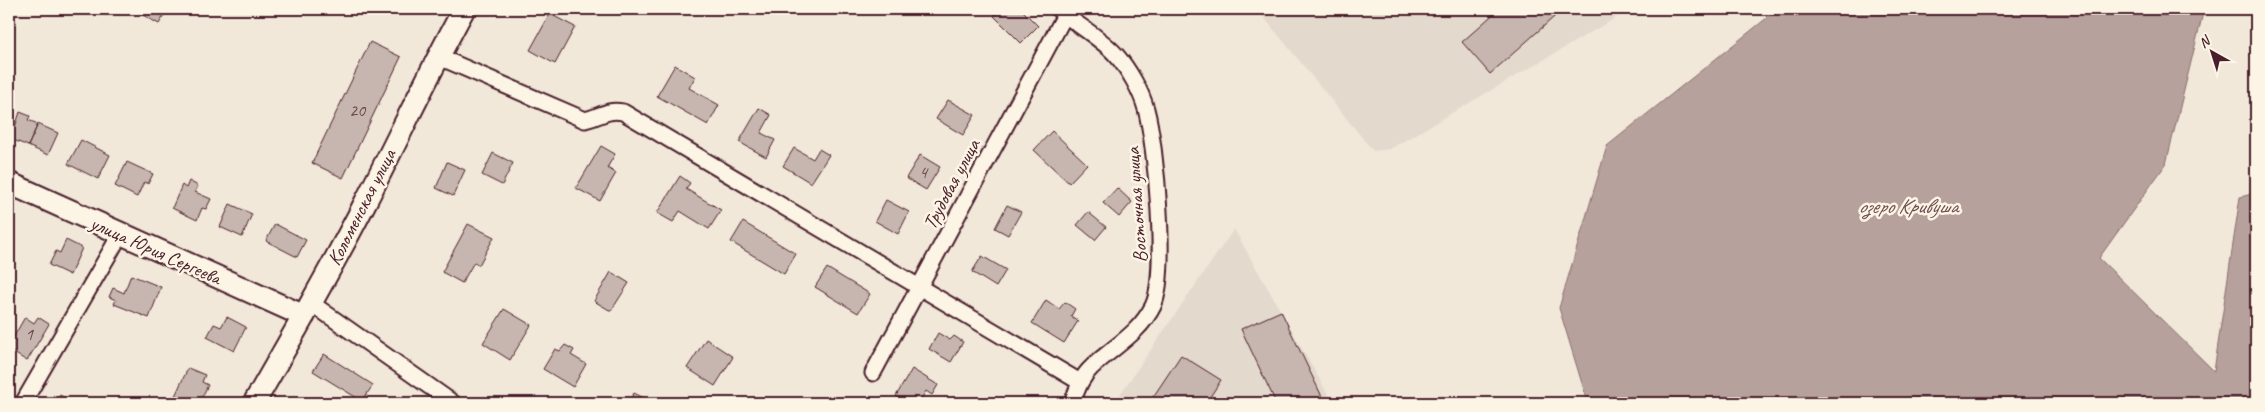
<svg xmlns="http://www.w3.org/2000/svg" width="2265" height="412" viewBox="0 0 2265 412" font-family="Caveat,sans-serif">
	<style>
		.built { fill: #e4d9cd }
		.water { fill: #b6a19c; stroke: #8b6d6f }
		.building { fill: #c7b6af; stroke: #4a1f2b }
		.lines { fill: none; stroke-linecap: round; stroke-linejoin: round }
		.street-casing { stroke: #4a1f2b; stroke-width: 19 }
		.secondary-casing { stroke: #4a1f2b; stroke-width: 25 }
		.street { stroke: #fcf5e5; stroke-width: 15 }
		.secondary { stroke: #fcf5e5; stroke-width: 21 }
		.labels { text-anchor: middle; stroke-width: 5; stroke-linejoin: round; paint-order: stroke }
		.number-label { font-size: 18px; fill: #69454c }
		.street-label { font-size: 20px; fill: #4a1f2b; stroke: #fcf5e5 }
		.water-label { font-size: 21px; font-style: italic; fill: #704c53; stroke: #fcf5e5 }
	</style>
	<rect width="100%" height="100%" fill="#f1e8da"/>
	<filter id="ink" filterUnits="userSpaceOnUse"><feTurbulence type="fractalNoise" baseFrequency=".02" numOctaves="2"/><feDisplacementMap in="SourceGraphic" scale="10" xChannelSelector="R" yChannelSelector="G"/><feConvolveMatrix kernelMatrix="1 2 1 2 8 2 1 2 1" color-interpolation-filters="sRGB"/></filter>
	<g filter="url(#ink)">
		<!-- built -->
		<path class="built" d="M1257 9H1631L1390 149 1373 151Z
			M1234 229 1333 403H1114Z"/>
		<!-- water -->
		<path class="water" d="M1778 9H2204L2166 164 2099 258 2214 371 2240 197 2256 193V403H1588L1559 308 1607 146Z"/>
		<!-- building -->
		<path class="building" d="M132 9H168L159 24Z
			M1000 9H1021L1038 26 1021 43 994 16Z
			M1499 9H1563L1490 74 1462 42Z
			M550 14 575 27 555 64 530 50Z
			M370 42 401 57 343 178 312 163Z
			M675 65 695 77 689 88 719 105 708 125 657 96Z
			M948 100 975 115 963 135 936 119Z
			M759 108 771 115 761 133 775 140 766 157 739 142Z
			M20 112 30 116 28 120 38 124 28 146 11 139Z
			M38 124 58 133 48 155 28 146Z
			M1052 131 1087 164 1069 183 1034 150Z
			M81 140 110 155 98 179 68 164Z
			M601 146 615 154 607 168 616 173 600 201 576 188Z
			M794 148 813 159 819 149 829 155 811 183 783 166Z
			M493 153 513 163 502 185 482 175Z
			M920 155 940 167 926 190 906 178Z
			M127 162 153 174 148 184 144 182 137 197 115 186Z
			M447 162 465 170 453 196 436 188Z
			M680 176 690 183 686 189 721 210 709 229 680 211 673 222 657 213Z
			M189 181 198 186 195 192 211 199 206 209 202 208 197 220 172 208 182 185 186 188Z
			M1117 188 1132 202 1119 217 1103 203Z
			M886 200 909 212 898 234 875 221Z
			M230 204 252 214 242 237 220 227Z
			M1007 205 1021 212 1008 235 995 228Z
			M1088 212 1106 227 1095 240 1077 225Z
			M743 222 796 254 784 274 731 242Z
			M275 224 306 240 297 257 266 241Z
			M468 224 494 237 479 265 474 262 462 283 442 272Z
			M66 240 82 248 70 275 49 265 56 251 60 253Z
			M982 256 1006 270 996 287 972 272Z
			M827 268 870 294 858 313 815 287Z
			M611 272 629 283 611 311 594 301Z
			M131 275 161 287 149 318 114 304 116 300 109 297 113 288 124 293Z
			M1046 300 1059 309 1065 302 1075 309 1071 316 1078 321 1064 343 1032 323Z
			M504 309 531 325 510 360 483 343Z
			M1281 311 1325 403H1276L1241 329Z
			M25 317 34 323 38 317 49 324 27 361 9 350V345Z
			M227 317 246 327 234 351 207 337 214 324 221 327Z
			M938 333 950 340 954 336 963 342 951 362 929 349Z
			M706 339 733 357 715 386 687 368Z
			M565 345 574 350 571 355 586 364 573 387 543 369 555 349 560 351Z
			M324 354 373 385 362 401 313 371Z
			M1181 355 1221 380 1206 403H1149Z
			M188 368 205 375 202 382 208 385 199 403H191L175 396Z
			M912 369 938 385 932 395 926 391 919 403H908L896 396Z
			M634 393 648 400 646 403H628Z
			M60 395 74 403H55Z
			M332 398 340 403H329Z"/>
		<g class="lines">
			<defs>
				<path id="street" d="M1058 9C1075 24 1103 39 1117 56 1129 70 1141 91 1146 109 1156 145 1168 275 1153 306 1139 334 1114 346 1092 367 1081 377 1077 390 1072 403
					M437 56 585 120C602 116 606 109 623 112L1080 382
					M311 303 453 403
					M873 373 1065 15
					M23 403 120 235"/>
				<path id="secondary" d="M9 183 304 316
					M254 403C292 337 331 270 366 201 399 137 429 72 464 9"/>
			</defs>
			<!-- street casing -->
			<use href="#street" class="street-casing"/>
			<!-- secondary casing -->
			<use href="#secondary" class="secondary-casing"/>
			<!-- street -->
			<use href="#street" class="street"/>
			<!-- secondary -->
			<use href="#secondary" class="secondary"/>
		</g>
	</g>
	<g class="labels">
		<!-- number labels -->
		<g class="number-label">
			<text x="357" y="116">20</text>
			<text x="923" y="178">4</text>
			<text x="29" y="340">1</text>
		</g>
		<!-- street labels -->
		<g class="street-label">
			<text transform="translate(951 184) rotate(-62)" y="7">Трудовая улица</text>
			<text transform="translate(1136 205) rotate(-94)" y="7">Восточная улица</text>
			<text transform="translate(361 207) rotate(-63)" y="7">Коломенская улица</text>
			<text transform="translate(156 250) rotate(24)" y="7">улица Юрия Сергеева</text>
		</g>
		<!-- water labels -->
		<g class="water-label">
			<text x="1908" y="213">озеро Кривуша</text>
		</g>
	</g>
	<!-- margin -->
	<rect width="2265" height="412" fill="none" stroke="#fcf5e5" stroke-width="30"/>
	<rect x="15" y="15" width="2235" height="382" fill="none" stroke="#4a1f2b" stroke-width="2" filter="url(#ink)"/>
	<!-- north arrow -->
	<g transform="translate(2212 52) rotate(321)" stroke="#fcf5e5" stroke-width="4" paint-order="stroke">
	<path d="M0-4L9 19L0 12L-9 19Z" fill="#4a1f2b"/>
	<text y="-8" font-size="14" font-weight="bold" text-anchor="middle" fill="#4a1f2b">N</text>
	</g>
</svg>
